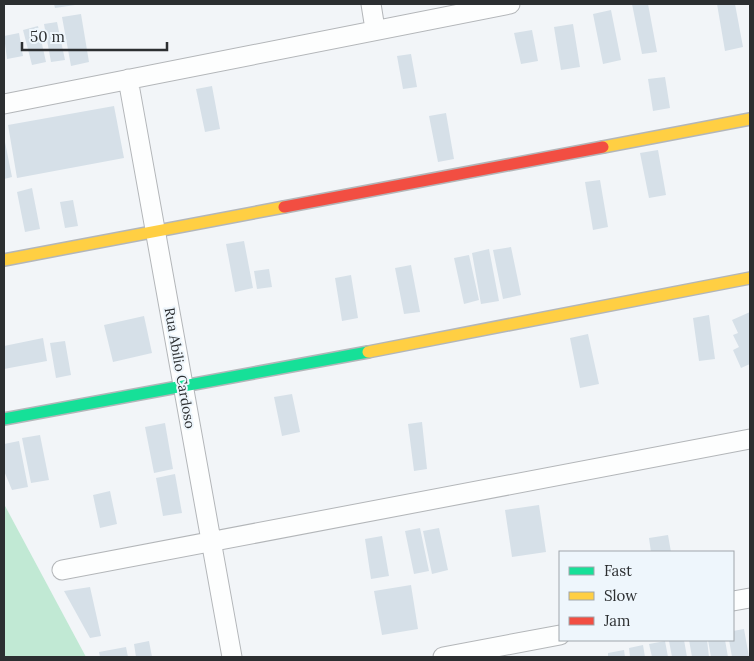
<svg xmlns="http://www.w3.org/2000/svg" width="754" height="661" viewBox="0 0 754 661" font-family="Lora,serif">
	<style>
		.green { fill: #c1e9d4 }
		.building { fill: #d6e0e8 }
		.lines { fill: none; stroke-linecap: round; stroke-linejoin: round }
		.street-casing { stroke: #b3b6b9; stroke-width: 21 }
		.fast-casing { stroke: #b3b6b9; stroke-width: 14 }
		.slow-casing { stroke: #b3b6b9; stroke-width: 14 }
		.jam-casing { stroke: #b3b6b9; stroke-width: 14 }
		.street { stroke: #fdfefe; stroke-width: 19 }
		.fast { stroke: #16e098; stroke-width: 11 }
		.slow { stroke: #ffcf43; stroke-width: 11 }
		.jam { stroke: #f24e42; stroke-width: 11 }
		.labels { text-anchor: middle; stroke-width: 4; stroke-linejoin: round; paint-order: stroke }
		.street-label { font-size: 14px; fill: #2c2f31; stroke: #eef6fc }
	</style>
	<rect width="100%" height="100%" fill="#f2f5f8"/>
	<!-- green -->
	<path class="green" d="M4 504 86 657H4Z"/>
	<!-- building -->
	<path class="building" d="M54 4H75V5L55 8Z
		M632 4H648L657 52 642 54Z
		M717 4H735L743 47 725 51Z
		M611 10 621 60 603 64 593 14Z
		M81 14 89 62 71 66 62 17Z
		M57 22 65 60 51 62 44 24Z
		M573 24 580 67 561 70 554 27Z
		M38 26 46 62 32 65 23 30Z
		M532 30 538 61 521 64 514 33Z
		M19 33 23 56 7 59 4 36Z
		M411 54 417 87 403 89 397 56Z
		M665 77 670 108 653 111 648 79Z
		M212 86 220 129 205 132 196 89Z
		M114 106 124 158 17 178 8 125Z
		M446 113 454 159 438 162 429 116Z
		M4 137 12 177 4 179Z
		M658 150 666 195 649 198 640 153Z
		M600 180 608 227 593 230 585 182Z
		M32 188 40 229 25 232 17 192Z
		M73 200 78 226 65 228 60 202Z
		M244 241 253 288 235 292 226 244Z
		M511 247 521 295 503 299 493 250Z
		M489 249 499 301 481 304 472 253Z
		M469 255 479 300 464 304 454 258Z
		M411 265 420 312 404 314 395 268Z
		M269 269 272 287 257 289 254 271Z
		M351 275 358 318 342 321 335 278Z
		M750 312V364L741 368 733 350 739 347 733 335 738 333 732 320Z
		M709 315 715 359 699 361 693 318Z
		M144 316 152 353 113 362 104 325Z
		M588 334 599 384 580 388 570 338Z
		M43 338 47 361 4 369V346Z
		M65 341 71 375 56 378 50 343Z
		M292 394 300 432 282 436 274 397Z
		M422 422 427 469 414 471 408 424Z
		M165 423 173 469 154 473 145 427Z
		M40 435 49 480 31 483 22 438Z
		M19 441 28 487 12 490 4 471V444Z
		M175 474 182 513 163 516 156 478Z
		M110 491 117 524 100 528 93 495Z
		M539 505 546 552 512 557 505 510Z
		M420 528 429 571 414 574 405 531Z
		M439 528 448 570 432 574 423 531Z
		M668 535 671 552H651L649 538Z
		M382 536 389 576 371 579 365 539Z
		M411 585 418 629 382 635 374 591Z
		M90 587 101 636 90 638 64 591Z
		M744 629 749 657H732L729 640H733V631Z
		M684 640 687 657H672L669 641Z
		M689 640H707L709 657H692Z
		M708 640H725L728 657H711Z
		M149 641 152 657H136L134 644Z
		M665 641 668 657H652L649 644Z
		M643 645 645 657H630L629 648Z
		M126 647 128 657H100L99 652Z
		M624 650 625 657H608V653Z"/>
	<g class="lines">
		<defs>
			<path id="street" d="M371 4 375 29
				M128 79 232 657
				M4 104 510 4
				M62 570 750 439
				M733 601 750 598
				M443 657 560 635"/>
			<path id="fast" d="M4 419 368 352"/>
			<path id="slow" d="M603 147 750 119
				M4 260 284 207
				M368 352 750 278"/>
			<path id="jam" d="M284 207 603 147"/>
		</defs>
		<!-- street casing -->
		<use href="#street" class="street-casing"/>
		<!-- fast casing -->
		<use href="#fast" class="fast-casing"/>
		<!-- slow casing -->
		<use href="#slow" class="slow-casing"/>
		<!-- jam casing -->
		<use href="#jam" class="jam-casing"/>
		<!-- street -->
		<use href="#street" class="street"/>
		<!-- fast -->
		<use href="#fast" class="fast"/>
		<!-- slow -->
		<use href="#slow" class="slow"/>
		<!-- jam -->
		<use href="#jam" class="jam"/>
	</g>
	<g class="labels">
		<!-- street labels -->
		<g class="street-label">
			<text transform="translate(180 368) rotate(80)" y="5">Rua Abilio Cardoso</text>
		</g>
	</g>
	<!-- border -->
	<rect width="754" height="661" fill="none" stroke="#2c2f31" stroke-width="10"/>
	<!-- legend -->
	<rect x="559" y="551" width="175" height="90" fill="#eef6fc" stroke="#a0a6ab"/>
	<rect x="569" y="567" width="25" height="8" fill="#16e098" stroke="#a0a6ab"/>
	<text x="604" y="576" font-size="15" fill="#2c2f31">Fast</text>
	<rect x="569" y="592" width="25" height="8" fill="#ffcf43" stroke="#a0a6ab"/>
	<text x="604" y="601" font-size="15" fill="#2c2f31">Slow</text>
	<rect x="569" y="617" width="25" height="8" fill="#f24e42" stroke="#a0a6ab"/>
	<text x="604" y="626" font-size="15" fill="#2c2f31">Jam</text>
	<!-- scale -->
	<path d="M22 42v8h145v-8" fill="none" stroke="#2c2f31" stroke-width="2.5"/>
	<text x="30" y="42" font-size="15" fill="#2c2f31" stroke="#eef6fc" stroke-width="4" paint-order="stroke">50 m</text>
</svg>
